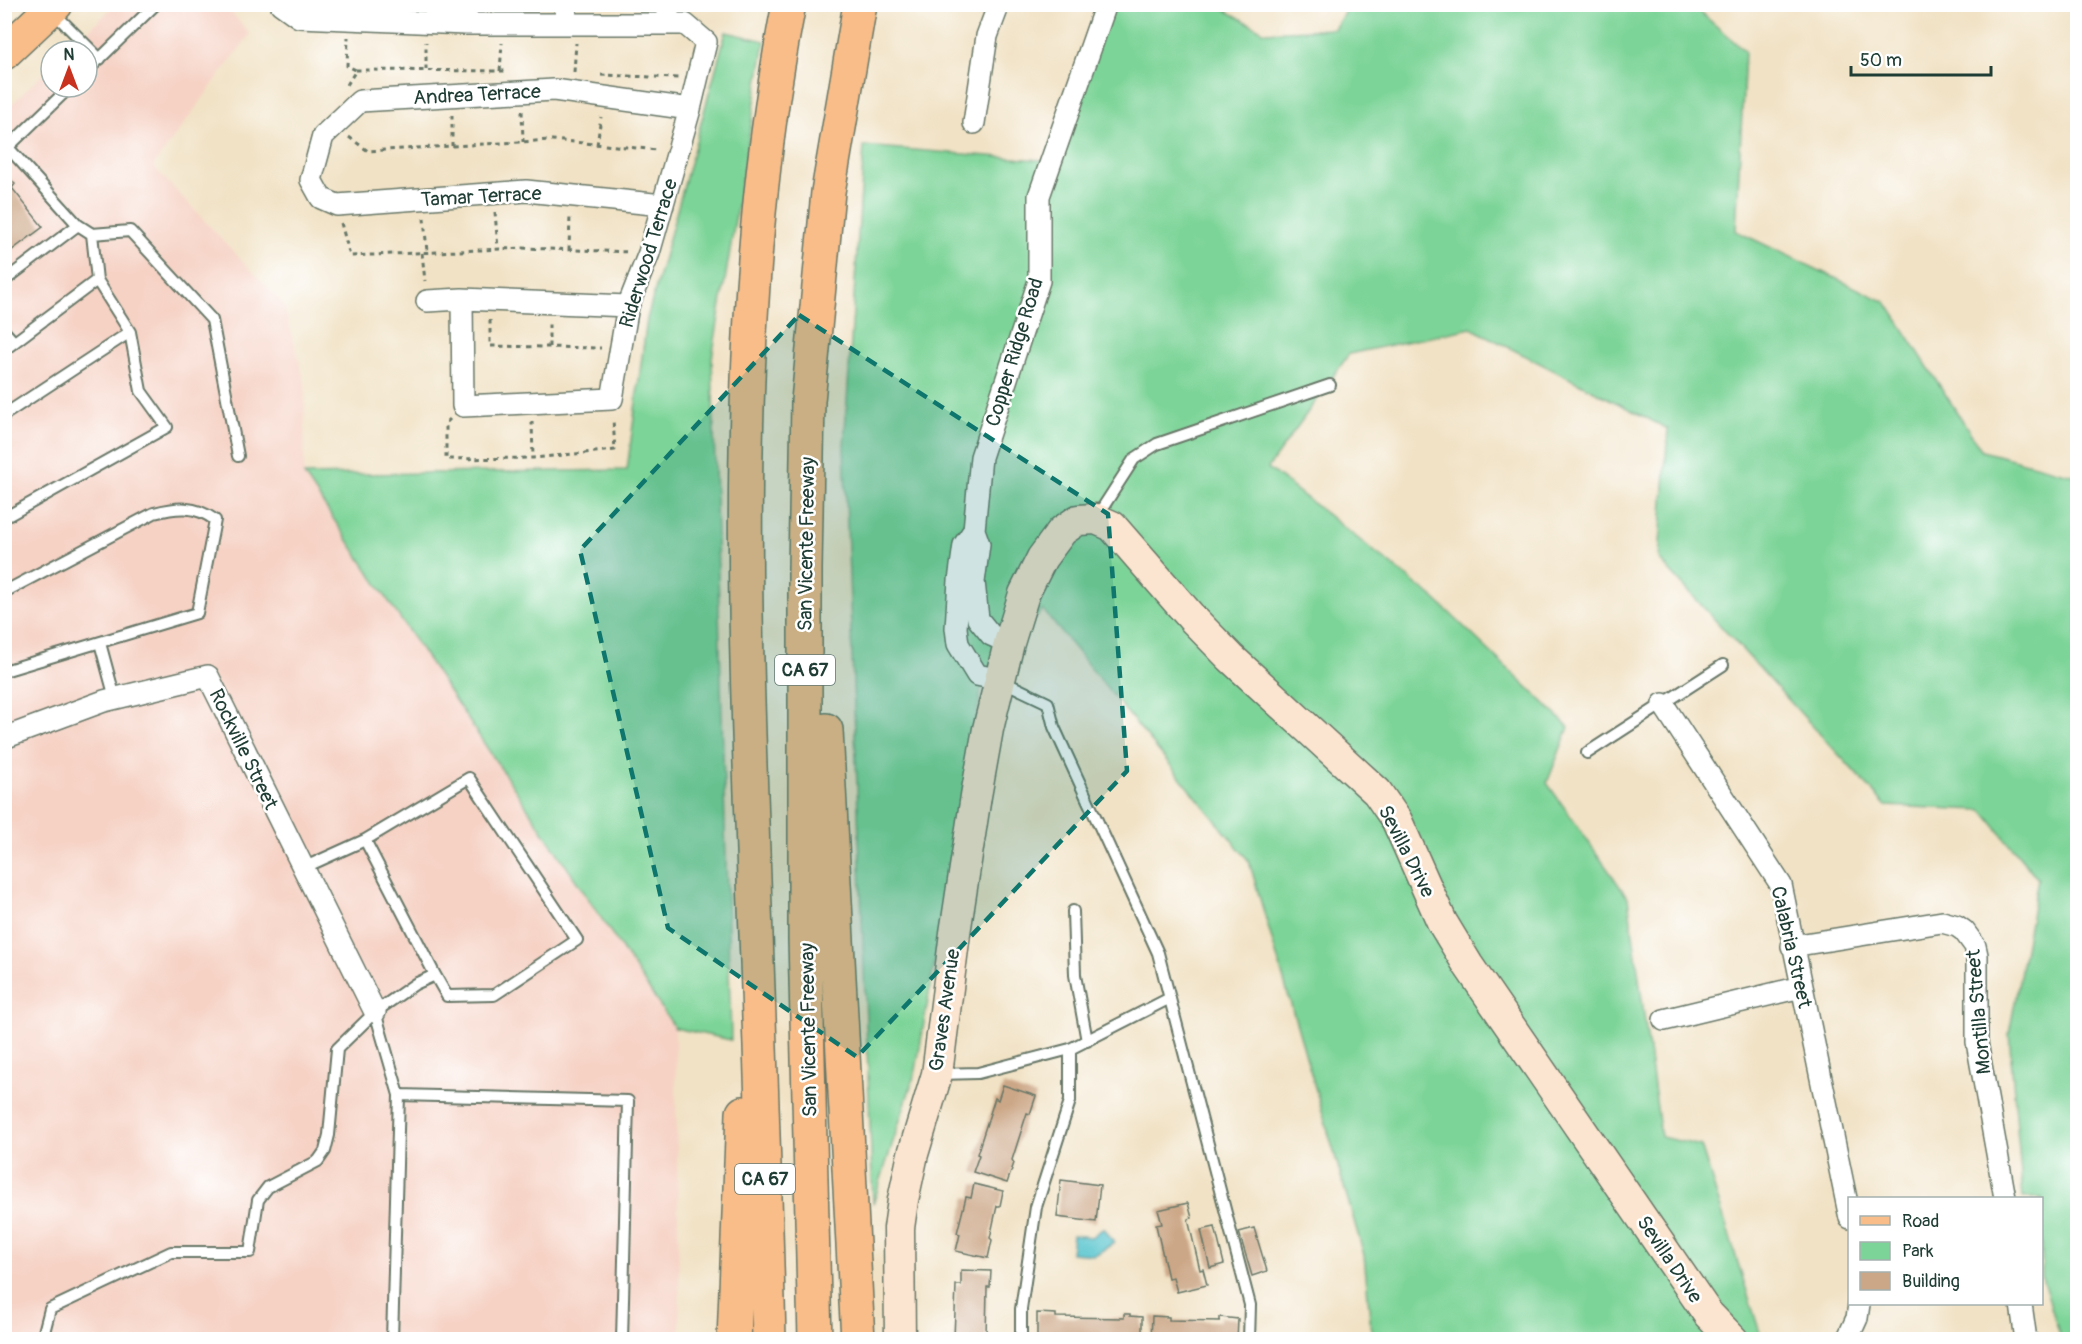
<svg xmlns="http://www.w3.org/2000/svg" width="2082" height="1344" viewBox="0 0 2082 1344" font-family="Pangolin,sans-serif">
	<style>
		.built { fill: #f6d2c4 }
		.green { fill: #7dd498; stroke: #4e8866; stroke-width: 1.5 }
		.water { fill: #56c4cd; stroke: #3a8080; stroke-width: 1.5 }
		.building { fill: #cca787 }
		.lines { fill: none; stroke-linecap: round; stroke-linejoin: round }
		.lane-casing { stroke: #687767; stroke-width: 14 }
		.street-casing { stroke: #687767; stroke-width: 24 }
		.secondary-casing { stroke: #687767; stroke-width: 33 }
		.primary-casing { stroke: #687767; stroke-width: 36 }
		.highway-casing { stroke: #687767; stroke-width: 36 }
		.path { stroke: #687767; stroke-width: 3; stroke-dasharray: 4.5 4.5; stroke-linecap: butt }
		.lane { stroke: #fff; stroke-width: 10 }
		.street { stroke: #fff; stroke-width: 21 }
		.secondary { stroke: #fce5d0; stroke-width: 30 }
		.primary { stroke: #f8bd89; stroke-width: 33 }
		.highway { stroke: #f8bd89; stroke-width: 33 }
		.marked { fill: #0f766e; fill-opacity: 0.2; stroke: #0f766e; stroke-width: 4.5; stroke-dasharray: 12 8; stroke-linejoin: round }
		.labels { text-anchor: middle; stroke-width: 5; stroke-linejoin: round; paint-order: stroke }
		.shield { fill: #fff; stroke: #627771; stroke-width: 1.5 }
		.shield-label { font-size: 18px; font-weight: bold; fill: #1f3d34 }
		.street-label { font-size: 20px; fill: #1f3d34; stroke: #fff }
	</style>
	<rect width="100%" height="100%" fill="#fff"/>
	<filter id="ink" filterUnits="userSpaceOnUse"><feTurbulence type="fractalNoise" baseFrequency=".0167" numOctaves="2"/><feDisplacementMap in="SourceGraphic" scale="12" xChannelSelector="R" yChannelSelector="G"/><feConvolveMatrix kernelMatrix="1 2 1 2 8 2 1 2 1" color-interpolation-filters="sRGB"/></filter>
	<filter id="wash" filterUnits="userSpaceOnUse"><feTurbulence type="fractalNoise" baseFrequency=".008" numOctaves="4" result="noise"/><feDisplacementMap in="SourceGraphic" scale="24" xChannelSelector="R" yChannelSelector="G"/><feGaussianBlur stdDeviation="1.35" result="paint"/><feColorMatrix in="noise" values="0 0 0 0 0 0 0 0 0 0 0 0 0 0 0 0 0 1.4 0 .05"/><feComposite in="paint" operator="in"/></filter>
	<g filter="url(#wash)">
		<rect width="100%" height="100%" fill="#f1e2c5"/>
		<!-- built -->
		<path class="built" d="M115 5H225L250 34 153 166 283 304 305 383 304 475 675 1028 680 1339 5 1340V111L51 66V87H87V51H67Z"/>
		<!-- green -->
		<path class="green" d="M1106 5H1216L1265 32 1334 29 1349 5H1692L1745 51 1736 231 1886 302 1982 451 2077 476V1339H2060V1336L2042 1278V1198H2023L2009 1034 2038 879 1982 810 1886 806 1659 559 1668 429 1471 328 1349 354 1268 468 1435 599 1569 727 1547 783 1628 898 1661 1137 1701 1146 1762 1339H1372L1364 1255 1249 861 1043 610 984 673 916 1070 873 1204 844 446 864 146 1051 161Z
			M726 32 765 41 712 358 731 1040 675 1028 304 475 627 470 647 319Z"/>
		<!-- water -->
		<path class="water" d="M1104 1228 1114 1243 1095 1255 1071 1253 1073 1235 1091 1237Z"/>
		<g id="blocks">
			<!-- building -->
			<path class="building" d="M4 173 15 184 12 188 43 227 4 256Z
				M1003 1085 1036 1096 1030 1114 1027 1113 1012 1160 1014 1163 1007 1183 973 1172 979 1155 977 1154 995 1098 998 1100Z
				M1061 1180 1100 1185 1096 1222 1057 1217Z
				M974 1184 1003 1191 1000 1206H997L990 1238 992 1240 988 1258 956 1251 960 1234 957 1233 966 1197 971 1198Z
				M1188 1203 1192 1218 1188 1219 1200 1270 1203 1269 1207 1285 1177 1292 1173 1277 1168 1278 1156 1225 1162 1224 1158 1210Z
				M1215 1227 1224 1264 1210 1268 1201 1230Z
				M1254 1228 1267 1271 1252 1276 1239 1232Z
				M961 1270 991 1271 990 1287H987L986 1337 993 1340 954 1339 956 1285H961Z
				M1037 1313 1056 1314V1317L1124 1318V1314H1130V1316L1142 1317V1340H1037Z
				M1152 1316 1169 1317V1320L1220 1321V1317L1238 1319 1237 1340H1151Z"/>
		</g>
	</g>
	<g filter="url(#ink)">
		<use href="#blocks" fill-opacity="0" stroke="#687767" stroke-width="1.5"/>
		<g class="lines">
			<defs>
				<path id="lane" d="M53 12 100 59
					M87 71 156 4
					M4 143 78 225 92 234 130 231 212 320 238 456
					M5 150 70 87
					M4 281 78 225
					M4 331 14 342
					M4 350 97 280
					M4 407 7 413 130 332
					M4 518 167 427 141 391 130 332 97 280 92 234
					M1096 518 1134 459 1157 444 1330 385
					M4 592 154 513C177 507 195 505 215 520L197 613 4 671
					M100 643 115 698
					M1002 681 1048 703 1054 727 1158 953 1250 1305 1249 1340
					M1587 753 1723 665
					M365 840 469 778 577 940 494 995 447 996 435 975
					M1073 911 1075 975 1087 1041
					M375 1012 399 1095 392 1340
					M939 1074 978 1073 1070 1049 1170 998
					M399 1095 628 1101 622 1340
					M42 1340 50 1309 171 1252H250L258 1200 268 1187 318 1161 325 1151 329 1135 337 1049 375 1012 415 984 435 975 365 840 303 868
					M1021 1340V1309L1036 1207 1070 1101V1049"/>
				<path id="street" d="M281 4 299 17 465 24H685L706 42 690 109 649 253 628 306 612 399 463 406 462 299 628 306
					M565 23 566 4
					M465 24 466 4
					M668 24V4
					M974 123 987 36 999 4
					M663 205 526 191 337 205 321 198 311 180 323 136 360 101 554 90 690 109
					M427 301 462 299
					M974 530 964 545 959 581 956 628 958 644 977 675 1000 680
					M1009 643 991 635 978 619 974 582 979 544 974 530 981 457 1039 281V196L1106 4
					M1663 704 1781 885 1850 1218
					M4 738 104 701 208 676 375 1012
					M1792 946 1942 922 1957 926 1964 931 1975 946 1977 955V1042L2005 1198
					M1664 1020 1801 987
					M2021 1304 2026 1340
					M1847 1340 1857 1318 1859 1304"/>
				<path id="secondary" d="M900 1340 899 1228 903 1200 913 1154 937 1074 955 933 976 796 988 729 1009 643 1024 594 1042 558 1062 531 1078 520 1096 519 1112 526 1192 618 1231 658 1377 792 1397 821 1442 922 1468 965 1708 1314 1733 1340"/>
				<path id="primary" d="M4 53 56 4"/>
				<path id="highway" d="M826 730 858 1340
					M734 1340 743 1113
					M769 1340C765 1167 758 995 752 822 742 550 736 273 789 4
					M815 1340 805 939V569L808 401 828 192 860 4"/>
			</defs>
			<!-- lane casing -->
			<use href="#lane" class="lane-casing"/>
			<!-- street casing -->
			<use href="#street" class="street-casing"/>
			<!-- secondary casing -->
			<use href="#secondary" class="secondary-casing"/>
			<!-- primary casing -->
			<use href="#primary" class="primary-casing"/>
			<!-- highway casing -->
			<use href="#highway" class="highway-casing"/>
			<!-- path -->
			<path class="path" d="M356 70 508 71
				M426 70V42
				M500 71 502 43
				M574 72 576 43
				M601 75 678 78
				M347 85 356 70 347 66 348 37
				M522 111 523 142
				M452 115V146
				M349 137 368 151 552 140 658 150
				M597 145 601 117
				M495 212 498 249
				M424 218 427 252
				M341 223 350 256 523 248 630 252
				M569 250 570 215
				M422 253 425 281
				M490 320V346L601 348
				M549 347V322
				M450 419 446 423V459L533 458 615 450 613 419
				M532 421 533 458"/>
			<!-- lane -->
			<use href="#lane" class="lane"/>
			<!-- street -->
			<use href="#street" class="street"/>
			<!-- secondary -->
			<use href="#secondary" class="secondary"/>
			<!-- primary -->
			<use href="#primary" class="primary"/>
			<!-- highway -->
			<use href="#highway" class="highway"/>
		</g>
	</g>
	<!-- marked area -->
	<path class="marked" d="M799 315 1108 514 1127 771 857 1057 668 928 580 550Z"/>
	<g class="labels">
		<!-- shield labels -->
		<g class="shield">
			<rect x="775" y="655" width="60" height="30" rx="4.5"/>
			<rect x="735" y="1164" width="60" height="30" rx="4.5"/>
		</g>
		<g class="shield-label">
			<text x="805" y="676">CA 67</text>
			<text x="765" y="1185">CA 67</text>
		</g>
		<!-- street labels -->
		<g class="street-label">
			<text transform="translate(477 94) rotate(-3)" y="7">Andrea Terrace</text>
			<text transform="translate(481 196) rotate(-3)" y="7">Tamar Terrace</text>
			<text transform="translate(648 253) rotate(-73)" y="7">Riderwood Terrace</text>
			<text transform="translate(1014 352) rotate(-73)" y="7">Copper Ridge Road</text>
			<text transform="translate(806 544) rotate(-89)" y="7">San Vicente Freeway</text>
			<text transform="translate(244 749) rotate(64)" y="7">Rockville Street</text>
			<text transform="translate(1407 851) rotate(63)" y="7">Sevilla Drive</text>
			<text transform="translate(1792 947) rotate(77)" y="7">Calabria Street</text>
			<text transform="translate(944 1010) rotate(-82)" y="7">Graves Avenue</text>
			<text transform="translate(1978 1012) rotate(-95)" y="7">Montilla Street</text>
			<text transform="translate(808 1030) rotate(-91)" y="7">San Vicente Freeway</text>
			<text transform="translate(1670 1259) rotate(56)" y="7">Sevilla Drive</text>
		</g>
	</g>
	<!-- margin -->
	<rect width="2082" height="1344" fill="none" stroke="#fff" stroke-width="24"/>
	<!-- legend -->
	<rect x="1848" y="1197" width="195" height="108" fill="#ffffff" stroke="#a5b1ae" stroke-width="1.5"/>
	<rect x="1860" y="1216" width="30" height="9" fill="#f8bd89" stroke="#a5b1ae" stroke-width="1.5"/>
	<text x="1902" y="1227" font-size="18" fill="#1f3d34">Road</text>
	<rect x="1860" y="1242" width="30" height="18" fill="#7dd498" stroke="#a5b1ae" stroke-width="1.5"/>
	<text x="1902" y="1257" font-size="18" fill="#1f3d34">Park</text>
	<rect x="1860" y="1272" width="30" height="18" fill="#cca787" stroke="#a5b1ae" stroke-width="1.5"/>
	<text x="1902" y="1287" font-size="18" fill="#1f3d34">Building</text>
	<!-- north arrow -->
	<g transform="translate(69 69)"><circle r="28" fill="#ffffff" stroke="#a5b1ae" stroke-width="1.5"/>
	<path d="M0-4.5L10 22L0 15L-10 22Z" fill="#c8321e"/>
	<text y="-9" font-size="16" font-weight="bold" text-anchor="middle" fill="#1f3d34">N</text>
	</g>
	<!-- scale -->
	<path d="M1851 66v9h140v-9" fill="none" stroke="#1f3d34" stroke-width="3"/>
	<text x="1860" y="66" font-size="18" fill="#1f3d34" stroke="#ffffff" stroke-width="4.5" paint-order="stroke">50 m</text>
</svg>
